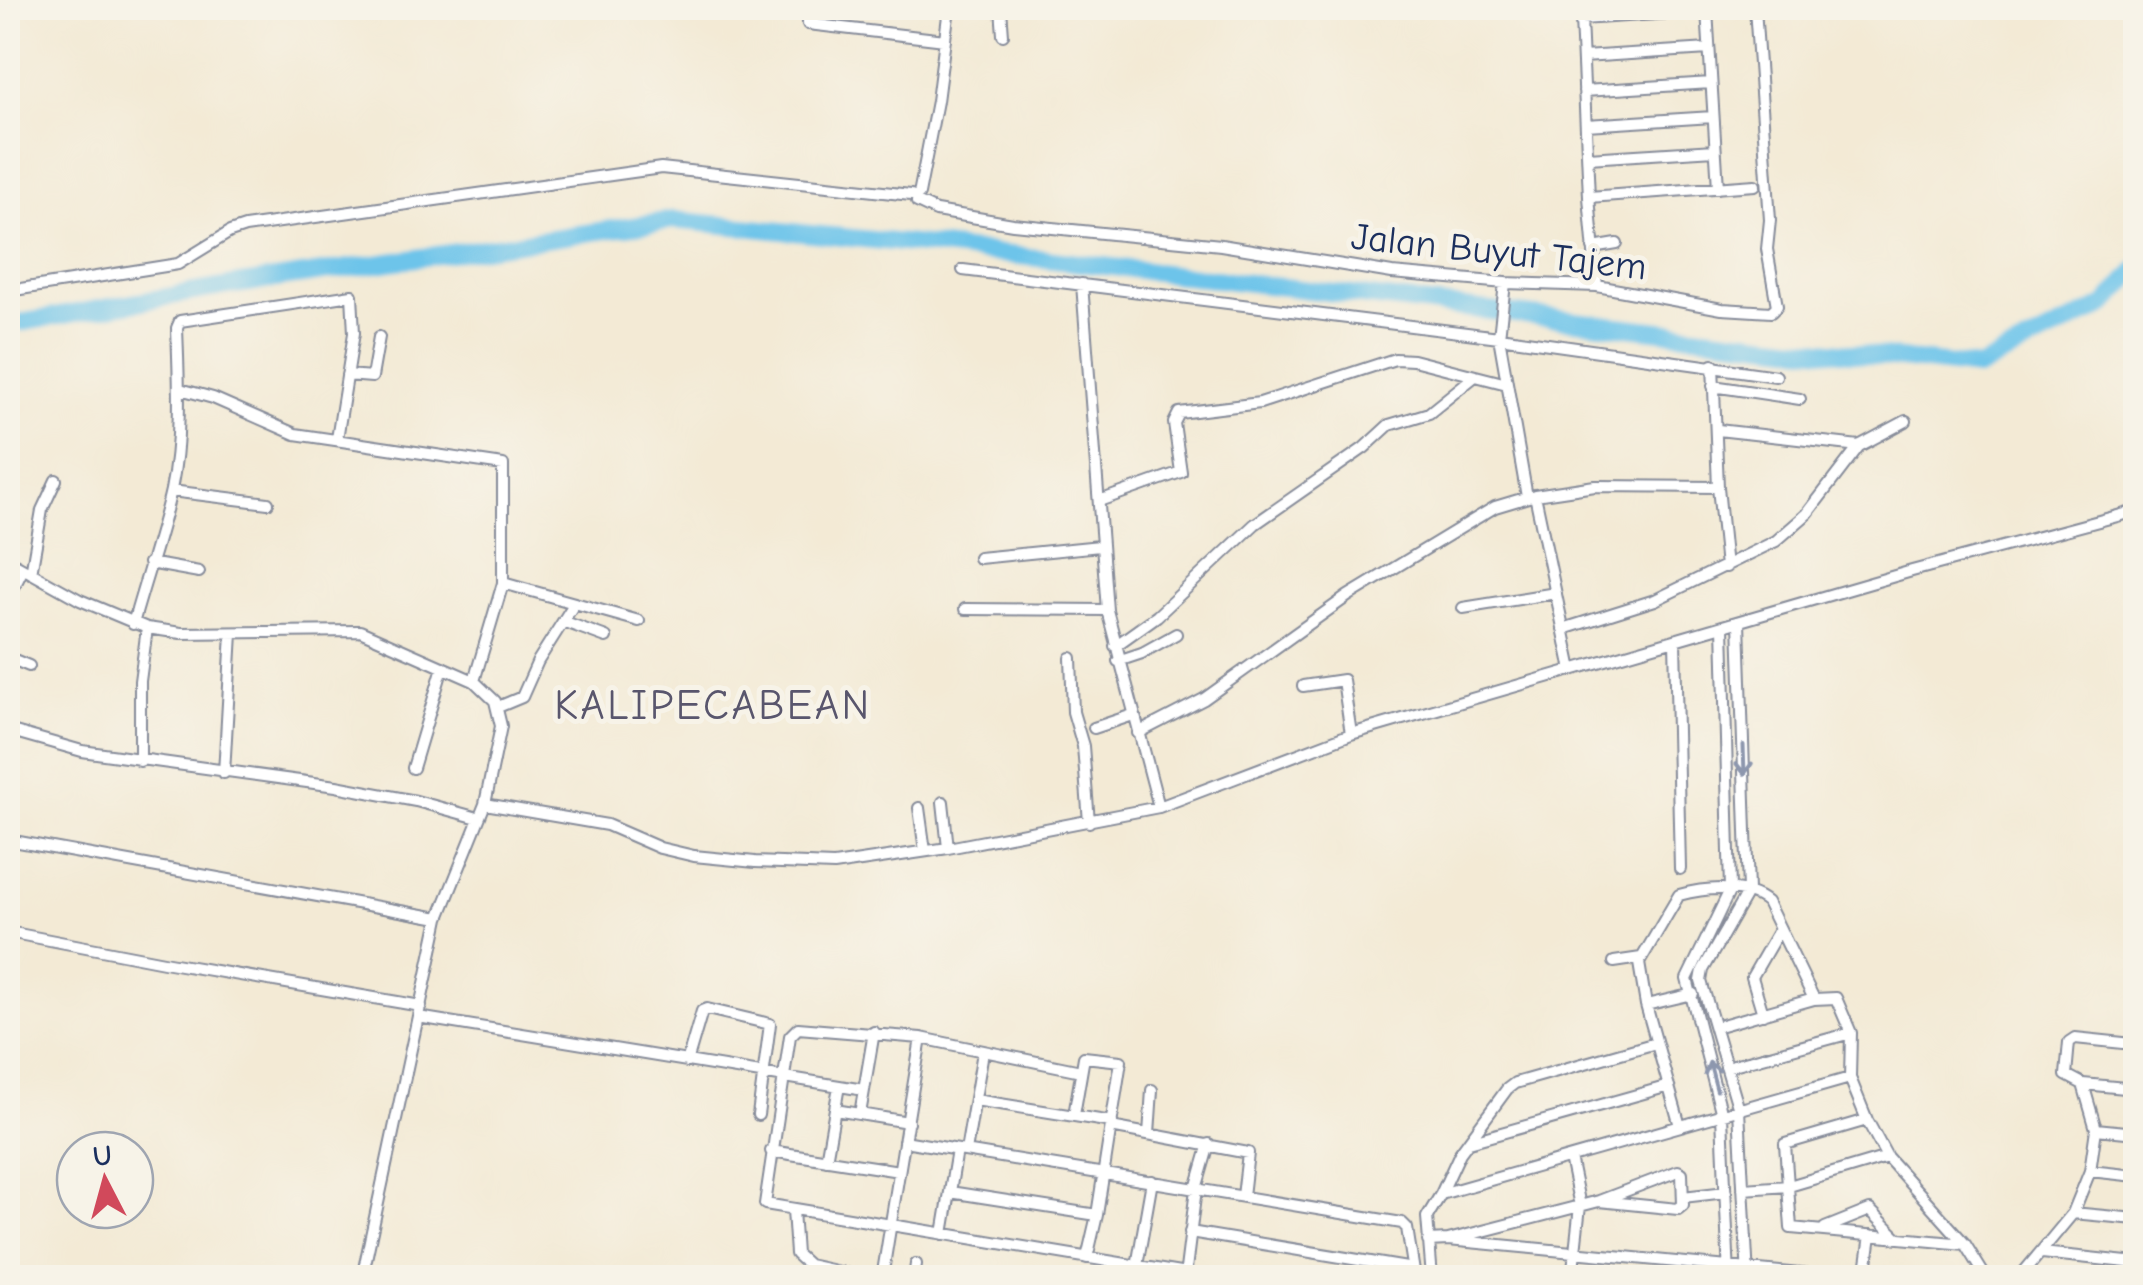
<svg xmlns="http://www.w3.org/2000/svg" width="2143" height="1285" viewBox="0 0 2143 1285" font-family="'Comic Neue',sans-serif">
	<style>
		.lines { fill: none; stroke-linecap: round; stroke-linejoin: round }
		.river { stroke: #6dc4ea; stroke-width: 18 }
		.minor-casing { stroke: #878c9a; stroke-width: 14 }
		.minor { stroke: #fff; stroke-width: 10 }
		.oneway { stroke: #8d97ae }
		.labels { text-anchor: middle; stroke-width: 10; stroke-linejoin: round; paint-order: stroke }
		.street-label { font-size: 38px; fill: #1b2f5e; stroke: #f7f3e8 }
		.quarter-label { font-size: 42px; letter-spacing: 2.5px; fill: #59566d; stroke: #f7f3e8 }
	</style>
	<rect width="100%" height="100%" fill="#f7f3e8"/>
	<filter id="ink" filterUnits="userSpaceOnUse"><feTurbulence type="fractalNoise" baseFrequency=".01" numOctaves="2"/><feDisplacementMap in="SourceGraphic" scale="20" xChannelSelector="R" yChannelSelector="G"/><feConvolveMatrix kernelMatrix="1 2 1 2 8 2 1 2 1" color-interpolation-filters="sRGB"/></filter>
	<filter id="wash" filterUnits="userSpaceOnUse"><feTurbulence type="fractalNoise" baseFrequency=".0048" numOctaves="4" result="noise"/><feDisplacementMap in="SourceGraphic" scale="40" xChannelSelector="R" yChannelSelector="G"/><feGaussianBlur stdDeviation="2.25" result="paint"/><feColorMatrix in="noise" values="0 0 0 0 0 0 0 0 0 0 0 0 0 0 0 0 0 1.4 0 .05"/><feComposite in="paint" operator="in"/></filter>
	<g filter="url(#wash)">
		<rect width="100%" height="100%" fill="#f3ead5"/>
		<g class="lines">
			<!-- river -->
			<path class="river" d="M8 325 228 286 673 220 933 246 1978 368 2105 305 2136 270"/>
		</g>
	</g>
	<g filter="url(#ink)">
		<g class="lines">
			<defs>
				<path id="minor" d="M808 8V24L945 40
					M1001 8 1003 35
					M1707 10 1718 188
					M1583 57 1709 49
					M1584 91 1711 83
					M1586 125 1713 117
					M1588 158 1715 150
					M919 194 937 101 949 8
					M1589 197 1755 185
					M917 202 936 211 1013 224 1221 245 1392 273 1505 283 1597 286 1722 309 1771 312 1777 306 1767 249 1770 220 1755 8
					M1593 248 1617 244
					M963 270 1499 337 1527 497
					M1505 283 1499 337 1776 376
					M1082 284 1107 610 1159 807
					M1597 286 1589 197 1581 19 1748 8
					M8 291 178 264 230 232 245 227 661 168 911 195
					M1713 365 1718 487
					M347 375 372 377 379 337
					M1713 386 1800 399
					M180 389 213 398 295 434 503 465V583
					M1718 430 1859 446
					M171 491 268 503
					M1535 495 1572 670
					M1099 501 1181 472 1174 423 1179 413 1260 403 1395 359 1413 360 1507 384
					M979 558 1100 546
					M8 560 80 600 147 628 181 633 360 631 474 681 495 701 501 726 485 804 439 918 362 1278
					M149 563 199 572
					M31 573 42 510 56 480
					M8 599 23 569
					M1463 608 1556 593
					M965 609 1107 610
					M565 622 606 637
					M1739 622 1748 891 1703 970 1701 981 1739 1110 1748 1278
					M133 624C145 580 161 535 171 490 182 437 179 382 177 328L180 321 352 295 354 333 337 439
					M1723 626 1730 890 1687 979 1722 1115 1729 1278
					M1563 629 1655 600 1776 541 1807 514 1859 446 1906 421
					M1675 640 1680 869
					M1115 646 1157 616 1255 524 1364 448 1389 425 1429 413 1475 376
					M8 651 12 659 29 666
					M1071 658 1073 712 1083 746 1089 822
					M1118 661 1142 653 1176 634
					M474 681 503 583 639 621
					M1303 686 1343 680 1351 734
					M498 707 522 697 538 661 574 604
					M1094 728 1133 715
					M8 730 82 751 336 786 416 801 478 818
					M1138 733 1204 699 1348 596 1495 507 1535 495 1595 486 1718 487 1726 567
					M140 761V681L147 628
					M413 768 443 667
					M224 773 232 633
					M943 802 948 848
					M485 804 607 825 660 848 694 856 755 862 834 865 948 848 1159 807 1351 734 1912 571 2136 511
					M919 808 925 851
					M8 840 439 918
					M8 932 169 963 421 1006
					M1614 962 1641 958
					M1646 1005 1693 994
					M1763 1014 1752 977 1779 930
					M418 1017 864 1090
					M1715 1027 1814 999 1836 998 1851 1033 1850 1078 1867 1120 1887 1157 1965 1244 1986 1278
					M687 1062 702 1011 707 1009 770 1024 758 1115
					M1726 1067 1851 1033
					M1081 1071 921 1038 798 1028 790 1036 765 1204 1210 1278
					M2083 1084 2136 1089
					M975 1100 1112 1122
					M835 1110 908 1122
					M860 1114 874 1032
					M1074 1115 1084 1057 1121 1061 1097 1215 1087 1258
					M1867 1120 1785 1144 1791 1228 1965 1244
					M1680 1126 1646 1005 1639 963 1679 895C1704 888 1746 884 1767 902L1814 999
					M1111 1127 1248 1153 1243 1196
					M2096 1129 2136 1133
					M1149 1134 1152 1090
					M904 1141 1402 1223 1407 1228 1415 1278
					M1469 1142 1669 1086
					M771 1151 899 1171
					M966 1151 983 1052
					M1570 1158 1580 1206 1572 1278
					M826 1160 839 1086
					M2090 1171 2136 1176
					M1743 1189 1789 1186 1887 1157
					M950 1192 1097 1215
					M1441 1194 1460 1153 1507 1089 1515 1083 1656 1043
					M1683 1197 1726 1192
					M793 1210 796 1254 808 1265 867 1278
					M2073 1213 2136 1219
					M1825 1228 1870 1210 1897 1237
					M1190 1232 1413 1269
					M943 1234 957 1150
					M1448 1240 1842 1278
					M1428 1241 1448 1240 1599 1201 1678 1171 1682 1173 1683 1205 1678 1209 1599 1201
					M2042 1253 2136 1263
					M1137 1266 1152 1181
					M1185 1277 1196 1189 1209 1144
					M882 1278 921 1038
					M914 1278 916 1264
					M1432 1278 1427 1217 1441 1194 1850 1078
					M1865 1278 1871 1235
					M2019 1278 2073 1213 2090 1171 2096 1129 2083 1084 2066 1075 2069 1042 2075 1038 2133 1044"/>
			</defs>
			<!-- minor casing -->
			<use href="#minor" class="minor-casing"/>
			<!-- minor -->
			<use href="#minor" class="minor"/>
		</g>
		<!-- one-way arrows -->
		<defs><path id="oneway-shaft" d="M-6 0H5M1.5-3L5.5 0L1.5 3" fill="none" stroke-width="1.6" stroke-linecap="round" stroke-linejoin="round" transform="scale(2.5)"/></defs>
		<g class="oneway">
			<use href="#oneway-shaft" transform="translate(1744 760) rotate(88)"/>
			<use href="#oneway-shaft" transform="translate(1713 1076) rotate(-105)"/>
		</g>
	</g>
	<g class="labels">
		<!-- street labels -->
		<g class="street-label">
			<text transform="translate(1499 251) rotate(6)" y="13">Jalan Buyut Tajem</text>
		</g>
		<!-- quarter labels -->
		<g class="quarter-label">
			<text x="713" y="719">KALIPECABEAN</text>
		</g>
	</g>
	<!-- margin -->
	<rect width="2143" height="1285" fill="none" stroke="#f7f3e8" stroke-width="40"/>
	<!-- north arrow -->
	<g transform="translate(105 1180) rotate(354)"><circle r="48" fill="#f7f3e8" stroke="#9fa5b1" stroke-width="2.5"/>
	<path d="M0-8L18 38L0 25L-18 38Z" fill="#d1495b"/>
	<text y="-15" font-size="28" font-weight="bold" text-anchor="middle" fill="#1b2f5e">U</text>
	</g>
</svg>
